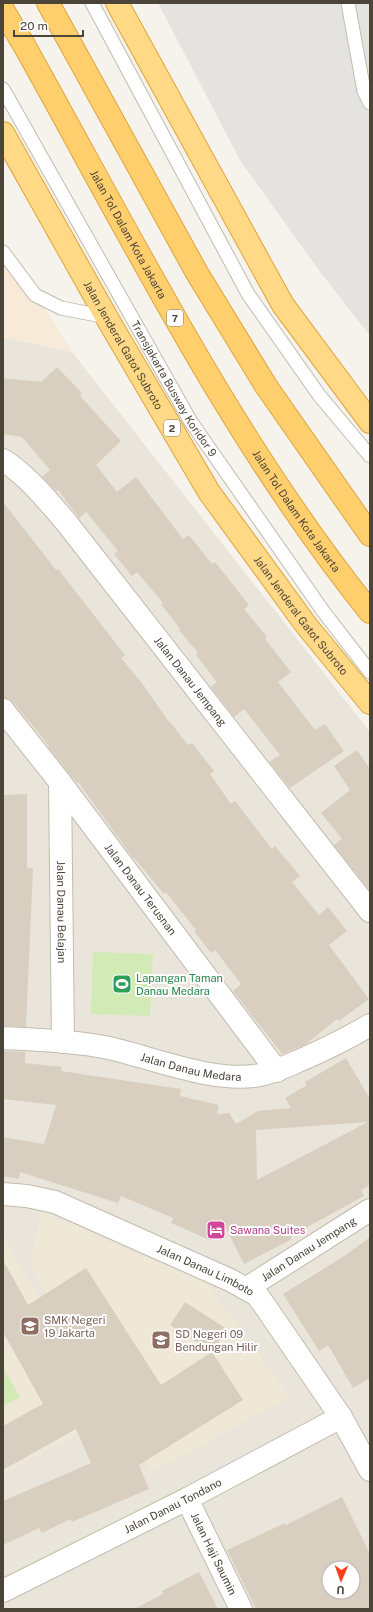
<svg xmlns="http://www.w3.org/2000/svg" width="373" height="1612" viewBox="0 0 373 1612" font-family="'Public Sans',sans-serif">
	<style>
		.residential { fill: #eae5da; fill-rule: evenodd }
		.commercial { fill: #f7ead8 }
		.education { fill: #efe8d6 }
		.green { fill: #d2eab5 }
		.parking { fill: #e5e3e0 }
		.building { fill: #d8cfc1; fill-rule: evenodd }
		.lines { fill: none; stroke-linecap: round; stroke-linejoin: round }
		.service-casing { stroke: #c2bbae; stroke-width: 15 }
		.minor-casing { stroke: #c2bbae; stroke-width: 24 }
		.trunk-casing { stroke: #e0a43c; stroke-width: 24 }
		.motorway-casing { stroke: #e0a43c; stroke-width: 24 }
		.service { stroke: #fff; stroke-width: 13 }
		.minor { stroke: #fff; stroke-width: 22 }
		.trunk { stroke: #ffd985; stroke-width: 22 }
		.motorway { stroke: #ffcf6e; stroke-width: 22 }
		.labels { text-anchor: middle; stroke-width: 4; stroke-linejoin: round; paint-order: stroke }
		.shield { fill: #fff; stroke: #817c74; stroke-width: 1 }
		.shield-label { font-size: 10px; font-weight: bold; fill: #4b4439 }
		.street-label { font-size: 11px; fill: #4b4439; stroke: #fff }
		.leisure-label { font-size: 11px; fill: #27864d; stroke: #fff; text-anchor: start }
		.hotel-label { font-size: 11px; fill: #b23c85; stroke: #fff; text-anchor: start }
		.education-label { font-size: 11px; fill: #785e54; stroke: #fff; text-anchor: start }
	</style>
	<rect width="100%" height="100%" fill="#f6f3ec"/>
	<!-- residential -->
	<path class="residential" d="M3 337 72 352 370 732V1609H3ZM329 1568H353V1592H329Z"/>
	<!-- commercial -->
	<path class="commercial" d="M3 241 72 352 3 337Z"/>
	<!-- education -->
	<path class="education" d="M41 1212 207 1284 290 1397 152 1472 30 1267Z
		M3 1236 110 1417 3 1474Z"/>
	<!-- green -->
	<path class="green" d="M93 952 153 954 150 1016 91 1014Z
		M3 1367 20 1397 3 1406Z"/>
	<!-- parking -->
	<path class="parking" d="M158 3H370V336L321 273 241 162Z"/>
	<!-- building -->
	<path class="building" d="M57 367 82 393 80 396 121 441 96 465 117 492 136 477 183 539 189 535 212 564 215 562 249 605 244 609 267 637 265 639 291 672 278 682 315 730 325 724 344 751 290 788 269 762 280 755 244 709 234 717 211 687 217 682 196 655 198 653 179 630 180 629 161 604 163 603 137 572 132 576 114 554 118 551 86 512 79 518 58 490 57 492 42 477 50 470 22 437 3 434V378L41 382Z
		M3 502 56 570 58 569 125 655 121 658 142 683 169 722H170L188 745 192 743 214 771 210 774 231 804 235 801 272 849 275 846 300 876 292 882 319 915 328 907 347 931 329 945 369 999 339 1021 337 1019 306 1044 282 1054 233 991 241 984 215 950 211 953 194 931 196 930 166 892 164 894 134 858H133L78 782 77 783 48 747 49 746 13 702 8 699 3 698Z
		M357 750 370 769V891L334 845 342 839 321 813 350 790 334 766Z
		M27 794V868H33L26 1027 3 1026V795Z
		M3 1051 25 1052V1063L62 1067 61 1071 181 1089 180 1096 219 1105 217 1114 229 1113 236 1124 258 1111 291 1108 285 1098 307 1085 305 1082 346 1058 370 1099V1185L361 1190 364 1196 291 1236 292 1239 244 1264 221 1219 212 1241 171 1223 173 1218 121 1196 118 1203 20 1172 19 1179 3 1176V1137L44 1144 56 1105 3 1099ZM368 1122 257 1180 256 1130Z
		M370 1237V1378L353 1388 328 1345 319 1351 283 1294 346 1255Z
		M3 1260 28 1305 86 1268 161 1385 212 1352 243 1400 139 1465 149 1489 72 1522 71 1519 42 1533 39 1528 3 1545V1501L91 1463 76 1429 3 1470V1426L43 1404 3 1332Z
		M185 1302 227 1329 212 1352 170 1325Z
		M342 1497 370 1554V1609H256L227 1550 285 1523 286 1525ZM329 1568H353V1592H329Z
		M199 1572 218 1609H134L163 1594 162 1591Z"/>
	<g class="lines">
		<defs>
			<g id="service">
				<path d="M92 3 248 294 319 395 370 456"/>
				<path d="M348 3 364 91 370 103"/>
				<path id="s1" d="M3 89 191 422 323 611 370 672"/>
				<path d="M3 252 35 295 61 308 107 317"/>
			</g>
			<g id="minor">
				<path id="s2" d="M3 460C28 476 47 500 66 522L370 911"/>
				<path id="s3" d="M3 710 60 782 277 1071"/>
				<path id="s4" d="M60 782 63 1042"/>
				<path id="s5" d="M3 1038C38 1040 74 1041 109 1048 153 1058 216 1084 260 1075 275 1072 289 1065 303 1059 326 1049 348 1038 370 1025"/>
				<path id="s6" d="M3 1194 27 1196 55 1202 230 1280 257 1295 267 1309 341 1417 370 1470"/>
				<path id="s7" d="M247 1288 370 1210"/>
				<path id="s8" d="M187 1499 241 1609"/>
				<path id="s9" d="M3 1591 187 1499 341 1417"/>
			</g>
			<g id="trunk">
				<path d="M117 3 283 305 370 422"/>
				<path id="s10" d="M3 133 111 325 209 492 306 625 370 703"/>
			</g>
			<g id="motorway">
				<path d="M48 3 197 273 266 386 370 535"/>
				<path id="s11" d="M3 10 24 45C132 238 231 439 370 612"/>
			</g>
		</defs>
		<!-- service casing -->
		<use href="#service" class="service-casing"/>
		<!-- minor casing -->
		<use href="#minor" class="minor-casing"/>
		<!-- trunk casing -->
		<use href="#trunk" class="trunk-casing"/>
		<!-- motorway casing -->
		<use href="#motorway" class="motorway-casing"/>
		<!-- service -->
		<use href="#service" class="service"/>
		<!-- minor -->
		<use href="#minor" class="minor"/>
		<!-- trunk -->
		<use href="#trunk" class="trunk"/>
		<!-- motorway -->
		<use href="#motorway" class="motorway"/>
	</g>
	<!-- icons -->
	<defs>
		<symbol id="stadium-square" viewBox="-11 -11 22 22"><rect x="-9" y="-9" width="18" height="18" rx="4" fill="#2e9e5b" stroke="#fff"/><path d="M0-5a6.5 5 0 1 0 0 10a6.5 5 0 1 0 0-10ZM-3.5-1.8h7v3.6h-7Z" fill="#fff"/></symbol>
		<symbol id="hotel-square" viewBox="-11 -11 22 22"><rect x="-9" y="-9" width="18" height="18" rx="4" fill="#d1479c" stroke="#fff"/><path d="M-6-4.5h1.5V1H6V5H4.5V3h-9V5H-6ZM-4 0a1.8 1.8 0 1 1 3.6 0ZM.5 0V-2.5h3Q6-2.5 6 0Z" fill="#fff"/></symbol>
		<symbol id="school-square" viewBox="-11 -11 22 22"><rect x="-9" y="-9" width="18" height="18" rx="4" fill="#8d6e63" stroke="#fff"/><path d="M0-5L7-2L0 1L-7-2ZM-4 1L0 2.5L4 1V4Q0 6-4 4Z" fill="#fff"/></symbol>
	</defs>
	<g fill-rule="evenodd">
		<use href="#stadium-square" x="111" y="973" width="22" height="22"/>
		<use href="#hotel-square" x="205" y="1219" width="22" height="22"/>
		<use href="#school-square" x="19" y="1315" width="22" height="22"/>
		<use href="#school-square" x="150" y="1329" width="22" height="22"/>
	</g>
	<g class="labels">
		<!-- shield labels -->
		<g class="shield">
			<rect x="167" y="310" width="16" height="16" rx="3"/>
			<rect x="164" y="420" width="16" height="16" rx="3"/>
		</g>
		<g class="shield-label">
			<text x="175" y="322">7</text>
			<text x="172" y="432">2</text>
		</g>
		<!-- street labels -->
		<g class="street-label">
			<text dy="4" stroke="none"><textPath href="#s11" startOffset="257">Jalan Tol Dalam Kota Jakarta</textPath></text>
			<text dy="4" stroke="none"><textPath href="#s10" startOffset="244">Jalan Jenderal Gatot Subroto</textPath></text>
			<text dy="4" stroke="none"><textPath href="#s1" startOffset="345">Transjakarta Busway Koridor 9</textPath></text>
			<text dy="4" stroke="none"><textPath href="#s11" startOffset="581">Jalan Tol Dalam Kota Jakarta</textPath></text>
			<text dy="4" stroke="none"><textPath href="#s10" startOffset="568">Jalan Jenderal Gatot Subroto</textPath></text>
			<text dy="4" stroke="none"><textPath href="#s2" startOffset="291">Jalan Danau Jempang</textPath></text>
			<text dy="4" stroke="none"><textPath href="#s3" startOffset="226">Jalan Danau Terusnan</textPath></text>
			<text dy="4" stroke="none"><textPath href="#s4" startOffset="130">Jalan Danau Belajan</textPath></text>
			<text dy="4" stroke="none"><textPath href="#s5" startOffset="191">Jalan Danau Medara</textPath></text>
			<text dy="4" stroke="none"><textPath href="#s7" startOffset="73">Jalan Danau Jempang</textPath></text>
			<text dy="4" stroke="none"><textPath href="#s6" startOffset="218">Jalan Danau Limboto</textPath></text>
			<text dy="4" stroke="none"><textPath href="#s9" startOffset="190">Jalan Danau Tondano</textPath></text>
			<text dy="4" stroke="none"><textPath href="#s8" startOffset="61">Jalan Haji Saumin</textPath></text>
		</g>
		<!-- leisure labels -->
		<g class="leisure-label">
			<text x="136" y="982">Lapangan Taman<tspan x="136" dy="13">Danau Medara</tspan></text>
		</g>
		<!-- hotel labels -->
		<g class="hotel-label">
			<text x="230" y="1234">Sawana Suites</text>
		</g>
		<!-- education labels -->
		<g class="education-label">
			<text x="44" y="1324">SMK Negeri<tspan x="44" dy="13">19 Jakarta</tspan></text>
			<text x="175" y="1338">SD Negeri 09<tspan x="175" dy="13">Bendungan Hilir</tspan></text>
		</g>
	</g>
	<!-- border -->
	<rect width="373" height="1612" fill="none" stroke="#4b4439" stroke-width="8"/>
	<!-- north arrow -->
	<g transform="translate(341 1580) rotate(182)"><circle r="19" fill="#ffffff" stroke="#b7b4b0"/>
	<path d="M0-3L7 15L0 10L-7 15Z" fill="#fc3f1d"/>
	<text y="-6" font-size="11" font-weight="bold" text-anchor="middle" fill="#4b4439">U</text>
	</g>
	<!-- scale -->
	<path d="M14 30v6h69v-6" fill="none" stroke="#4b4439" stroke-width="2"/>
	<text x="20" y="30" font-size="12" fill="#4b4439" stroke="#ffffff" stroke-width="3" paint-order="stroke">20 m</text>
</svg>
